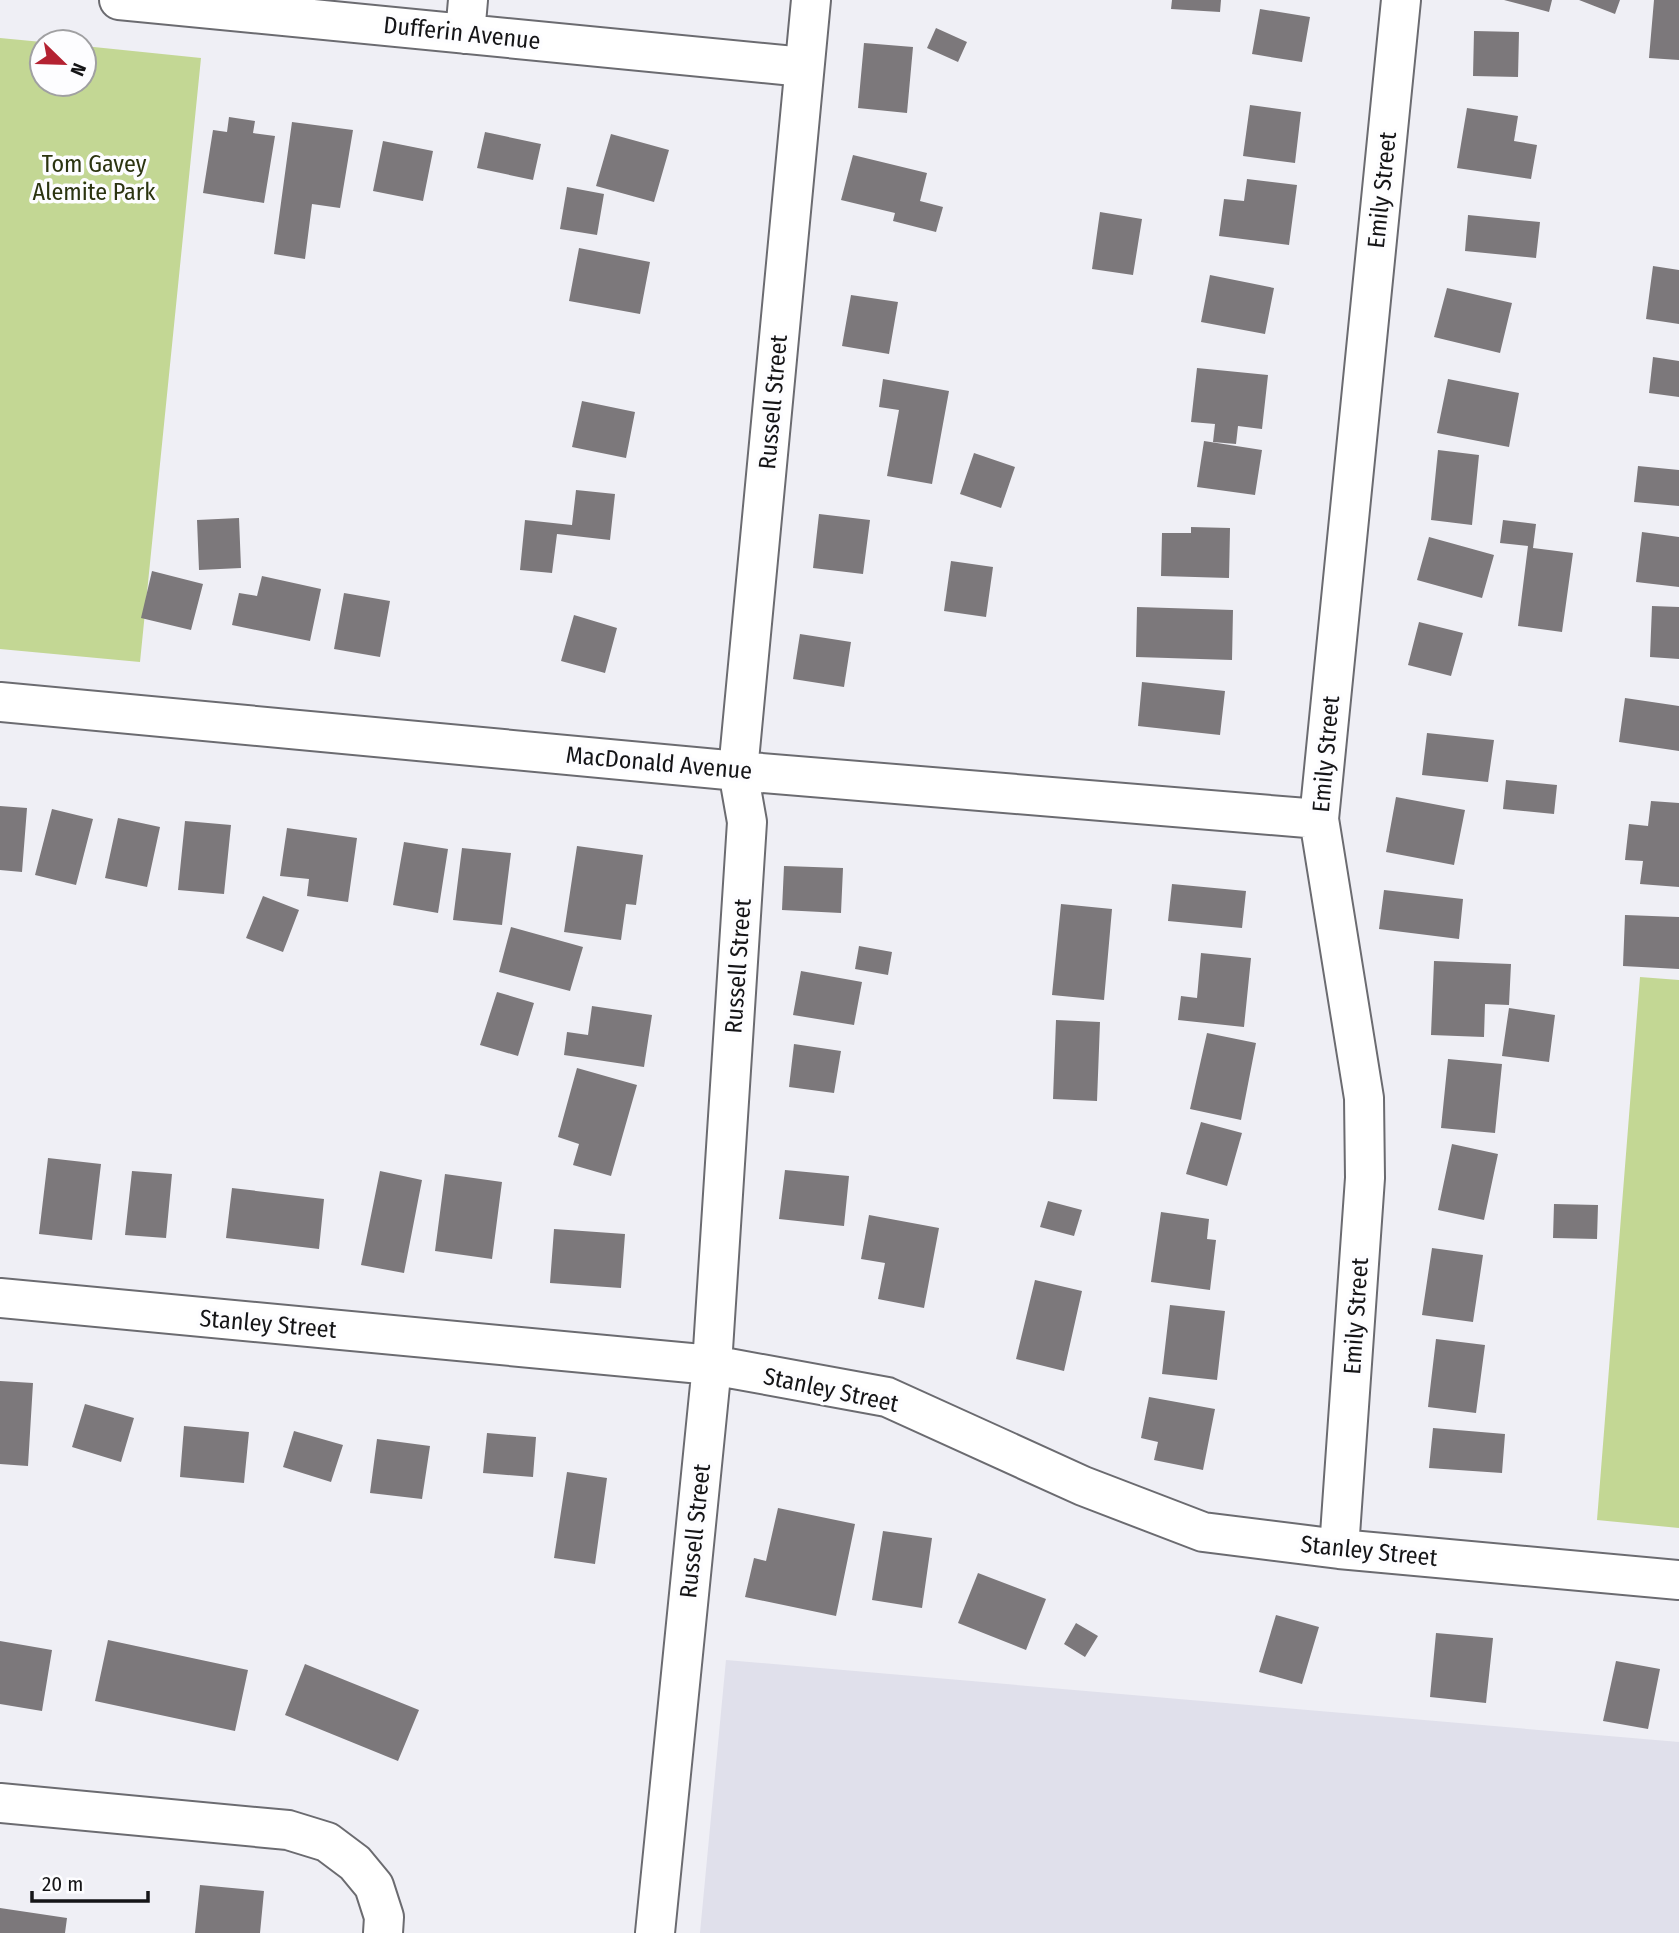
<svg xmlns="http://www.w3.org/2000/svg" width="1679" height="1933" viewBox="0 0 1679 1933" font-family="'Fira Sans Condensed',sans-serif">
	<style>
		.built { fill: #e0e0eb }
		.green { fill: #c3d794 }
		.building { fill: #7c787b }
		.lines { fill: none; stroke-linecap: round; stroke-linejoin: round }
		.minor-casing { stroke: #6b6b70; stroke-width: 42 }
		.minor { stroke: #fff; stroke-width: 38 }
		.labels { text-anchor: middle; stroke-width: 7; stroke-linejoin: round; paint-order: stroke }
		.street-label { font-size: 24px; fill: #151517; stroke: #fdfdff }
		.park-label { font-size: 24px; fill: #2b3410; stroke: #fdfdff }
	</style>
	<rect width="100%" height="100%" fill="#efeff5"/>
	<!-- built -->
	<path class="built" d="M726 1660 1679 1742V1933H700Z"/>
	<!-- green -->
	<path class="green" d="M0 38 42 42V84H84V46L201 58 140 662 0 649Z
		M1640 977 1679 980V1528L1597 1520Z"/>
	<!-- building -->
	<path class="building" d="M1172 0H1221L1220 12 1171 9Z
		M1504 0H1552L1549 12Z
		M1579 0H1620L1615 14Z
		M1654 0H1679V60L1649 58Z
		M1260 9 1310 17 1302 62 1252 54Z
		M936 28 967 42 958 62 927 48Z
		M1474 31 1519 32 1518 77 1473 76Z
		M864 43 913 47 907 113 858 108Z
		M1250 105 1301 112 1295 163 1243 156Z
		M1467 108 1518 116 1514 141 1537 145 1531 179 1457 168Z
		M229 117 255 121 253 133 275 136 264 203 203 193 213 130 227 132Z
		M292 122 353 130 340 208 312 204 305 259 274 254Z
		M485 132 541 144 533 180 477 168Z
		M611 134 669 150 654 202 596 186Z
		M383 141 433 151 423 201 373 191Z
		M853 155 927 173 920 201 943 207 936 232 893 221 895 213 841 200Z
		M1247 179 1297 185 1289 245 1219 236 1224 199 1244 201Z
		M567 187 604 194 597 235 560 229Z
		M1100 212 1142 219 1133 275 1092 269Z
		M1468 215 1540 222 1536 258 1465 251Z
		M579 248 650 262 640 314 569 301Z
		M1653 266 1679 270V324L1646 319Z
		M1210 275 1274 288 1265 334 1201 322Z
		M1447 288 1512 303 1500 353 1434 337Z
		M851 295 898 302 889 354 842 346Z
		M1653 357 1679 361V397L1649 393Z
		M1197 368 1268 375 1262 429 1238 426 1236 444 1213 442 1215 424 1191 422Z
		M883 379 949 391 932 484 887 476 899 410 879 407Z
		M1448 379 1519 393 1509 447 1437 433Z
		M582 401 635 412 626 458 572 447Z
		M1204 441 1262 450 1255 495 1197 487Z
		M1438 450 1479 455 1472 525 1431 520Z
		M974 453 1015 467 1001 508 960 494Z
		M1638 466 1679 470V506L1634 502Z
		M576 490 615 494 610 540 557 534 552 573 520 570 525 520 572 525Z
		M819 514 870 520 863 574 813 568Z
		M239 518 241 568 199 570 197 520Z
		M1503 520 1536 524 1533 548 1573 553 1562 632 1518 626 1528 546 1500 543Z
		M1191 527 1230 528 1229 578 1161 576 1162 533H1191Z
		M1642 532 1679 537V587L1636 582Z
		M1429 537 1494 555 1482 598 1417 580Z
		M951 561 993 567 986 617 944 611Z
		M152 571 203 584 191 630 141 618Z
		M262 576 321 589 310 641 232 625 239 593 257 596Z
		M344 593 390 601 380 657 334 649Z
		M1652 606 1679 607V659L1650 657Z
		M1137 607 1233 610 1232 660 1136 657Z
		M574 615 617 628 605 673 561 661Z
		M1419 622 1463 633 1451 676 1408 665Z
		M800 634 851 642 844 687 793 679Z
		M1142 682 1225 691 1220 735 1138 726Z
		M1625 698 1679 706V751L1619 742Z
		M1427 733 1494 740 1488 782 1422 775Z
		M1506 780 1557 785 1554 814 1503 809Z
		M1396 797 1465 810 1454 865 1386 852Z
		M1651 801 1679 803V887L1640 884 1643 861 1625 860 1629 824 1648 826Z
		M0 806 27 808 22 872 0 870Z
		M52 809 93 819 76 885 35 875Z
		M118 818 160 827 147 887 105 878Z
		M185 821 231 825 224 894 178 890Z
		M287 828 357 838 348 902 307 896 309 879 280 876Z
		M404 842 448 849 438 913 393 905Z
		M577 846 643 855 636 905 626 904 621 940 564 932Z
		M462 848 511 853 502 925 453 920Z
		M784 866 843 868 841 913 782 910Z
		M1172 884 1246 891 1242 928 1168 921Z
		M1384 890 1463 899 1459 939 1379 929Z
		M263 896 299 910 283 952 246 938Z
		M1061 904 1112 909 1104 1000 1052 995Z
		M1625 915 1679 917V969L1623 966Z
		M511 927 583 947 570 991 499 972Z
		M859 946 892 952 888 975 855 969Z
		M1201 953 1251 958 1244 1027 1178 1020 1181 996 1197 998Z
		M1434 961 1511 964 1509 1005 1485 1004 1484 1037 1431 1035Z
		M801 971 862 982 854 1025 793 1015Z
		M497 992 534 1003 518 1056 480 1045Z
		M592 1006 652 1015 644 1067 564 1055 567 1032 588 1035Z
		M1509 1008 1555 1015 1549 1062 1502 1056Z
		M1056 1020 1100 1022 1097 1101 1053 1099Z
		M1207 1033 1256 1043 1241 1120 1190 1109Z
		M794 1044 841 1051 834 1093 789 1087Z
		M1448 1059 1502 1064 1495 1133 1441 1128Z
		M577 1068 637 1085 611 1176 573 1165 579 1144 558 1137Z
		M1201 1122 1242 1133 1227 1186 1186 1174Z
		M1452 1144 1498 1154 1484 1220 1438 1210Z
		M48 1158 101 1164 92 1240 39 1234Z
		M785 1170 849 1176 844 1226 779 1219Z
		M132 1171 172 1174 166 1238 125 1235Z
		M380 1171 422 1180 404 1273 361 1265Z
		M445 1174 502 1182 492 1259 435 1251Z
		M232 1188 324 1199 319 1249 226 1238Z
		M1048 1201 1082 1210 1074 1236 1040 1227Z
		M1554 1204 1598 1205 1597 1239 1553 1238Z
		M1161 1212 1209 1219 1207 1239 1216 1240 1210 1290 1151 1282Z
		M869 1215 939 1228 924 1308 878 1299 885 1263 861 1259Z
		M554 1229 625 1234 621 1288 550 1283Z
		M1432 1248 1483 1255 1473 1322 1422 1315Z
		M1035 1280 1082 1291 1064 1371 1016 1359Z
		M1170 1305 1225 1311 1217 1380 1162 1374Z
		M1436 1339 1485 1345 1476 1413 1428 1407Z
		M0 1381 33 1383 28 1466 0 1464Z
		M1149 1397 1215 1409 1203 1470 1154 1460 1158 1442 1141 1438Z
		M85 1404 134 1418 121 1462 72 1447Z
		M184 1426 249 1432 244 1483 180 1477Z
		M1433 1428 1505 1434 1502 1473 1429 1468Z
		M294 1431 343 1445 331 1482 283 1467Z
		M487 1433 536 1437 533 1477 483 1473Z
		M377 1439 430 1446 422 1499 370 1493Z
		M567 1472 607 1478 595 1564 554 1558Z
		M778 1508 855 1524 836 1616 745 1597 754 1558 766 1561Z
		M883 1531 932 1538 922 1608 872 1600Z
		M978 1573 1046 1599 1026 1650 958 1623Z
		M1276 1615 1319 1627 1302 1684 1259 1672Z
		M1076 1623 1098 1636 1085 1657 1064 1644Z
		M1436 1633 1493 1638 1486 1703 1430 1697Z
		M108 1640 248 1670 235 1731 95 1701Z
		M0 1641 52 1650 42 1711 0 1704Z
		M1616 1661 1660 1669 1648 1729 1603 1721Z
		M305 1664 419 1710 398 1761 285 1715Z
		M200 1885 264 1891 260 1933H195Z
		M0 1908 67 1918 65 1933H0Z"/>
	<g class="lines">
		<defs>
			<path id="minor" d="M119 0 804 67
				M465 34 468 0
				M0 702 738 771 1319 819
				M0 1298 712 1365 887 1397 1083 1486 1203 1532 1339 1549 1679 1580
				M1339 1549 1365 1178 1364 1098 1319 819 1401 0
				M0 1803 288 1830 327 1842 355 1863 374 1886 384 1917 383 1933
				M655 1933 712 1365 747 822 738 771 811 0"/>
		</defs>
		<!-- minor casing -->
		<use href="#minor" class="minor-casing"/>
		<!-- minor -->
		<use href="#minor" class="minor"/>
	</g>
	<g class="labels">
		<!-- street labels -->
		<g class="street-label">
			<text transform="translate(462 33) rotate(6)" y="8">Dufferin Avenue</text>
			<text transform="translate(1382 190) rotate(-84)" y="8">Emily Street</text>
			<text transform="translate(773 402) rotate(-85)" y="8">Russell Street</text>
			<text transform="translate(1326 754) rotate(-85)" y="8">Emily Street</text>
			<text transform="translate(659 763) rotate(5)" y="8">MacDonald Avenue</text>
			<text transform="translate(738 966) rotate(-86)" y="8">Russell Street</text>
			<text transform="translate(1356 1316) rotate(-86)" y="8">Emily Street</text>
			<text transform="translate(268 1324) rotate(5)" y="8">Stanley Street</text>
			<text transform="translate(831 1390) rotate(12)" y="8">Stanley Street</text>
			<text transform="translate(695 1531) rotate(-84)" y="8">Russell Street</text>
			<text transform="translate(1369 1551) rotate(6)" y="8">Stanley Street</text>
		</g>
		<!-- park labels -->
		<g class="park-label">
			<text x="94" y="172">Tom Gavey<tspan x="94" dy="28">Alemite Park</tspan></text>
		</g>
	</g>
	<!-- north arrow -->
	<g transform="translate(63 63) rotate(113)"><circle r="33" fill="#fdfdff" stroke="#a0a0a2" stroke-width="2"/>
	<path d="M0-5L12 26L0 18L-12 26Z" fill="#b42232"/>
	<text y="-10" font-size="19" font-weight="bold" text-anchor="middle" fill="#151517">N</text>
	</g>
	<!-- scale -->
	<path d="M32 1891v10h116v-10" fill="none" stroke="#151517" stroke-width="3.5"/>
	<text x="42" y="1891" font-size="21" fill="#151517" stroke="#fdfdff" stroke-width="5" paint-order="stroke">20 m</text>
</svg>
